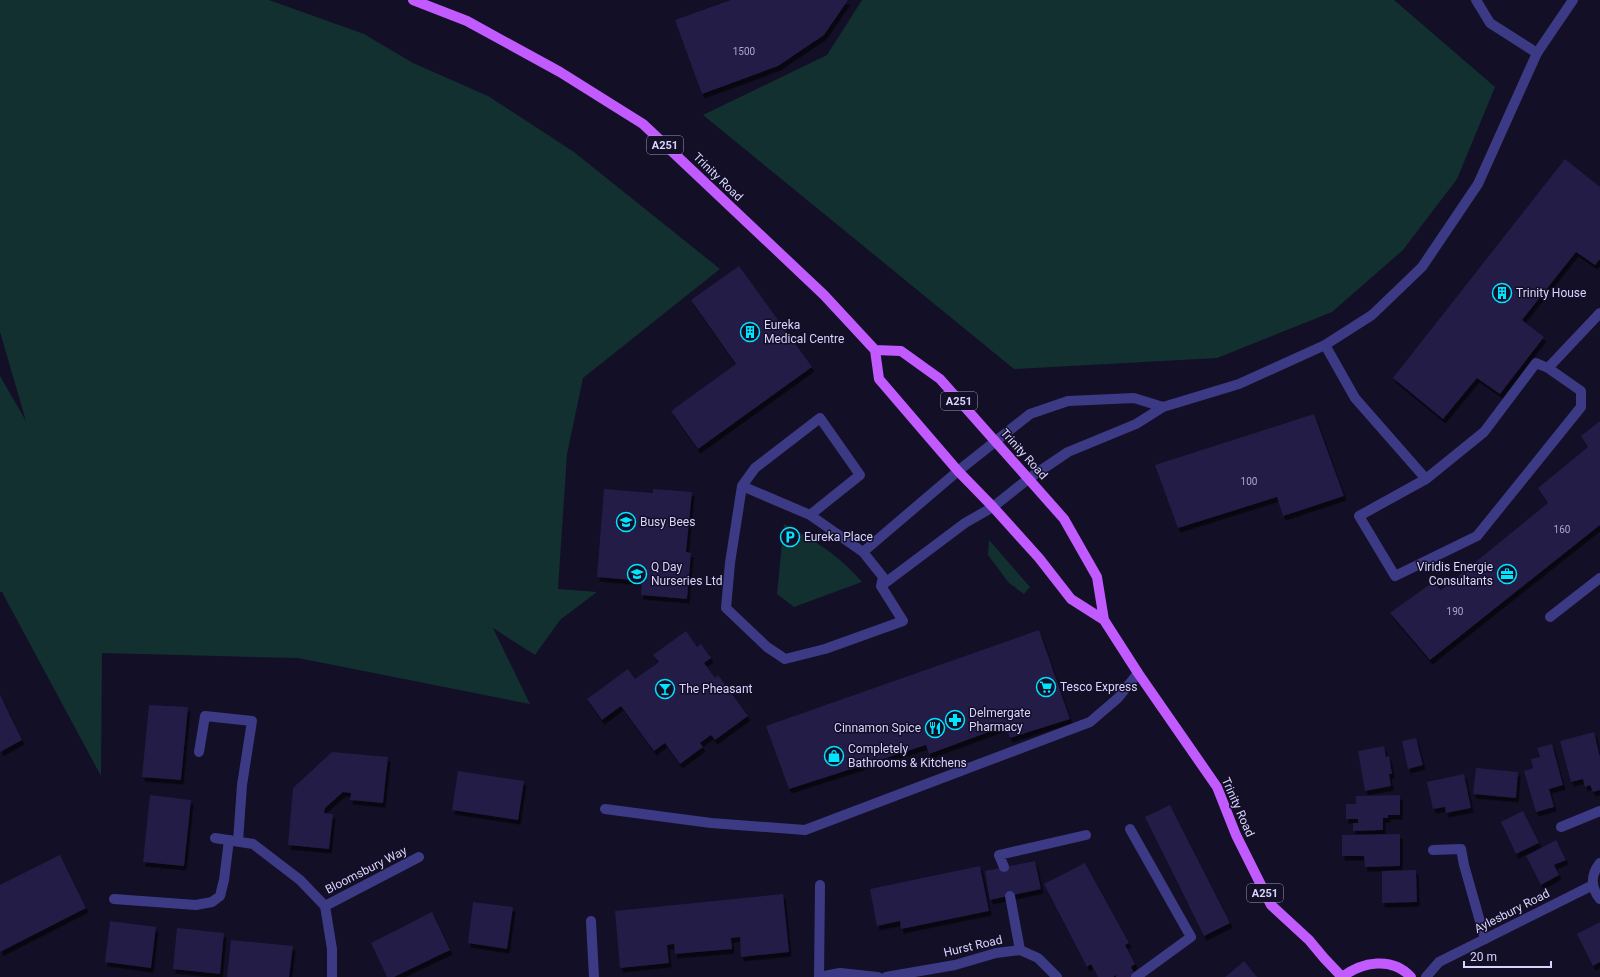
<svg xmlns="http://www.w3.org/2000/svg" width="1600" height="977" viewBox="0 0 1600 977" font-family="Roboto,sans-serif">
	<style>
		.green { fill: #12302f }
		.building { fill: #241b47; filter: url(#shadow) }
		.lines { fill: none; stroke-linecap: round; stroke-linejoin: round }
		.service { stroke: #3d3a85; stroke-width: 10 }
		.minor { stroke: #3d3a85; stroke-width: 10 }
		.primary { stroke: #c25bff; stroke-width: 10 }
		.labels { text-anchor: middle; stroke-width: 3; stroke-linejoin: round; paint-order: stroke }
		.number-label { font-size: 10px; fill: #aca6d1 }
		.shield { fill: #130f26; stroke: #9e99be; stroke-width: 1 }
		.shield-label { font-size: 11px; font-weight: bold; fill: #d9d4ff }
		.street-label { font-size: 12px; fill: #d9d4ff; stroke: #130f26 }
		.poi-label { font-size: 12px; fill: #d9d4ff; stroke: #130f26; text-anchor: start }
	</style>
	<defs>
		<filter id="shadow"><feDropShadow dx="2.5" dy="4.5" stdDeviation="0" flood-color="#0009"/></filter>
	</defs>
	<rect width="100%" height="100%" fill="#130f26"/>
	<!-- green -->
	<path class="green" d="M0 0H269L364 34 413 63 488 96 574 152 720 269 583 378 567 454 558 589 597 592 560 620 535 655 493 628 530 704 298 658 102 653 101 776 2 592H0V376L26 421 0 332Z
		M862 0H1394L1495 87 1457 179 1403 250 1332 312 1217 358 1014 369 703 115 827 55Z
		M784 524C813 539 841 557 862 582L794 607 777 594Z
		M989 540 1030 587 1024 594 1009 583 988 555Z"/>
	<!-- building -->
	<path class="building" d="M731 0H848L824 35 778 66 702 94 675 20Z
		M1565 159 1600 187V259L1595 265 1576 252 1522 320 1544 337 1500 394 1477 378 1443 419 1393 378Z
		M739 266 812 367 698 449 671 411 736 364 691 300Z
		M1314 414 1344 496 1283 516 1277 497 1178 528 1155 465Z
		M1600 421V525L1430 660 1390 613 1433 582 1441 590 1548 503 1538 488 1588 447 1581 436Z
		M604 489 653 493V489L692 492 686 552 691 553 687 599 641 595 642 581 597 577Z
		M1039 630 1070 719 1010 738 1005 726 929 754 926 745 789 789 766 726Z
		M686 631 697 647 701 644 711 658 704 663 715 678 718 675 748 716 715 740 711 735 700 743 703 747 680 764 665 743 654 751 621 706 602 720 587 699 628 669 635 679 659 662 653 655Z
		M0 695 22 740 0 752Z
		M149 705 188 707 181 780 142 777Z
		M1594 732 1600 757V790L1593 792 1590 785 1585 787 1583 779 1571 782 1560 741Z
		M1416 738 1423 765 1408 769 1402 741Z
		M1552 744 1563 785 1549 789 1554 807 1536 812 1524 771 1533 768 1531 759 1540 757 1537 748Z
		M1384 746 1386 757 1389 756 1392 774H1389L1391 786 1365 791 1358 751Z
		M332 752 388 757 383 803 350 800 351 793 343 792 325 808 324 813 333 814 329 849 288 845 293 788Z
		M1476 768 1518 772 1516 798 1473 794Z
		M458 771 524 781 518 820 452 810Z
		M1464 774 1471 808 1446 813 1445 807 1433 809 1427 782Z
		M150 795 191 800 184 866 143 862Z
		M1400 795V815H1388V818H1383V830L1353 831V823H1358V819H1346V804H1356V796Z
		M1170 805 1230 923 1204 936 1145 817Z
		M1523 811 1539 843 1516 854 1501 822Z
		M1400 834V866L1365 867 1364 856H1342V835Z
		M1556 840 1566 860 1554 865 1559 875 1541 885 1526 856Z
		M60 855 86 908 0 952V885Z
		M1035 861 1041 889 990 900 985 871Z
		M1085 863 1129 943 1125 945 1135 964 1131 967 1136 977H1116V975L1113 977H1098L1091 964 1087 967 1044 884Z
		M980 866 989 911 901 929 900 921 877 926 870 889Z
		M1416 870 1417 902 1382 903V871Z
		M783 894 789 952 741 957 740 937 731 938 732 949 675 954 674 944 667 945 669 963 620 968 615 911Z
		M473 902 513 907 507 949 468 943Z
		M432 912 450 950 394 977H387L371 943Z
		M110 921 156 927 151 968 105 962Z
		M1600 922V962L1593 966 1577 934Z
		M177 928 224 933 220 974 173 969Z
		M231 940 293 946 289 977H227Z
		M1244 961 1257 977H1225L1229 974Z"/>
	<g class="lines">
		<!-- service -->
		<path class="service" d="M1476 0 1490 23 1537 53
			M1325 345 1355 398 1426 479
			M1536 363 1548 368 1581 391V407L1477 536 1395 576 1359 516 1426 479 1484 432Z
			M1548 368 1600 313
			M742 486 810 515 863 552 883 577 881 586 903 621 825 649 785 659 767 647 726 608 730 563 742 486 755 468 820 418 860 475 810 515
			M863 552 958 471
			M881 586 965 523 993 507
			M1550 617 1600 578
			M199 752 205 716 252 721 242 785
			M605 809 711 823 805 830 1090 722 1118 698 1138 673
			M1561 827 1600 811
			M1130 829 1191 937 1136 977
			M1433 850 1461 849 1464 865 1485 939
			M1004 867 999 855 1086 835
			M1010 896 1020 950
			M114 899 196 905 212 902 220 896 224 880 229 840
			M591 921 594 977
			M819 977 820 885"/>
		<!-- minor -->
		<path class="minor" d="M958 471 1030 414 1068 401 1134 398 1163 407
			M993 507 1028 479 1068 452 1136 424 1163 407 1239 384 1325 345 1372 315 1422 267 1478 184 1537 53 1573 0
			M215 838 253 844 300 880 325 906 332 949V977
			M238 841 242 785
			M1600 863C1591 874 1590 887 1600 899
			M325 906 419 857
			M819 977 840 973 878 977
			M886 977 955 965 996 953 1020 950 1038 958 1057 977
			M1426 977 1439 962 1593 885"/>
		<!-- primary -->
		<path class="primary" d="M413 0 467 21 560 72 643 124 824 295 875 350 879 379 921 428 958 471 993 507 1039 558 1071 599 1104 620
			M875 350 901 351 940 379 1064 519 1097 577 1104 620 1138 673 1217 787 1236 835 1271 905 1309 940 1324 958 1342 977
			M1342 977C1362 962 1392 956 1411 977"/>
	</g>
	<!-- icons -->
	<defs>
		<symbol id="building-ring" viewBox="-11 -11 22 22"><circle r="9.5" fill="#130f26" stroke="#00e5ff" stroke-width="1.5"/><path d="M-4-6H4V6H1V3H-1V6H-4ZM-2.5-4.3h1.7v1.8h-1.7ZM.8-4.3h1.7v1.8H.8ZM-2.5-1h1.7V.8h-1.7ZM.8-1h1.7V.8H.8Z" fill="#00e5ff"/></symbol>
		<symbol id="school-ring" viewBox="-11 -11 22 22"><circle r="9.5" fill="#130f26" stroke="#00e5ff" stroke-width="1.5"/><path d="M0-5L7-2L0 1L-7-2ZM-4 1L0 2.5L4 1V4Q0 6-4 4Z" fill="#00e5ff"/></symbol>
		<symbol id="parking-ring" viewBox="-11 -11 22 22"><circle r="9.5" fill="#130f26" stroke="#00e5ff" stroke-width="1.5"/><path d="M-3.5-5.5H1a3.5 3.5 0 0 1 0 7H-1V5.5H-3.5ZM-1-3.4V-.6H.8a1.4 1.4 0 0 0 0-2.8Z" fill="#00e5ff"/></symbol>
		<symbol id="office-ring" viewBox="-11 -11 22 22"><circle r="9.5" fill="#130f26" stroke="#00e5ff" stroke-width="1.5"/><path d="M-6-3h4V-5.5h4V-3h4V5H-6ZM-1-4.5V-3h2v-1.5ZM-6 0V1H6V0Z" fill="#00e5ff"/></symbol>
		<symbol id="supermarket-ring" viewBox="-11 -11 22 22"><circle r="9.5" fill="#130f26" stroke="#00e5ff" stroke-width="1.5"/><path d="M-6-5.5h2.5l.6 2H6L4.5 2H-2.5L-4.4-4H-6ZM-1.5 3.2a1.3 1.3 0 1 0 .1 0ZM3 3.2a1.3 1.3 0 1 0 .1 0Z" fill="#00e5ff"/></symbol>
		<symbol id="bar-ring" viewBox="-11 -11 22 22"><circle r="9.5" fill="#130f26" stroke="#00e5ff" stroke-width="1.5"/><path d="M-6-5H6L.8 .8V4.5H3.5V6h-7V4.5H-.8V.8Z" fill="#00e5ff"/></symbol>
		<symbol id="pharmacy-ring" viewBox="-11 -11 22 22"><circle r="9.5" fill="#130f26" stroke="#00e5ff" stroke-width="1.5"/><path d="M-2-6h4v4h4v4h-4v4h-4v-4h-4v-4h4Z" fill="#00e5ff"/></symbol>
		<symbol id="restaurant-ring" viewBox="-11 -11 22 22"><circle r="9.5" fill="#130f26" stroke="#00e5ff" stroke-width="1.5"/><path d="M-5-6h1v4h1v-4h1v4h1v-4h1v5L-1.5 .5V6h-2V.5L-5-1ZM5-6V6H3V1.5H1.5Q1.5-4 5-6Z" fill="#00e5ff"/></symbol>
		<symbol id="shop-ring" viewBox="-11 -11 22 22"><circle r="9.5" fill="#130f26" stroke="#00e5ff" stroke-width="1.5"/><path d="M-5-2.5h2.3a2.7 3.5 0 0 1 5.4 0H5L5.5 6h-11ZM-1.5-2.5h3a1.5 2.3 0 0 0-3 0Z" fill="#00e5ff"/></symbol>
	</defs>
	<g fill-rule="evenodd">
		<use href="#building-ring" x="1491" y="282" width="22" height="22"/>
		<use href="#building-ring" x="739" y="321" width="22" height="22"/>
		<use href="#school-ring" x="615" y="511" width="22" height="22"/>
		<use href="#parking-ring" x="779" y="526" width="22" height="22"/>
		<use href="#school-ring" x="626" y="563" width="22" height="22"/>
		<use href="#office-ring" x="1496" y="563" width="22" height="22"/>
		<use href="#supermarket-ring" x="1035" y="676" width="22" height="22"/>
		<use href="#bar-ring" x="654" y="678" width="22" height="22"/>
		<use href="#pharmacy-ring" x="944" y="709" width="22" height="22"/>
		<use href="#restaurant-ring" x="924" y="717" width="22" height="22"/>
		<use href="#shop-ring" x="823" y="745" width="22" height="22"/>
	</g>
	<g class="labels">
		<!-- number labels -->
		<g class="number-label">
			<text x="744" y="55">1500</text>
			<text x="1249" y="485">100</text>
			<text x="1562" y="533">160</text>
			<text x="1455" y="615">190</text>
		</g>
		<!-- shield labels -->
		<g class="shield">
			<rect x="647" y="136" width="36" height="18" rx="3"/>
			<rect x="941" y="392" width="36" height="18" rx="3"/>
			<rect x="1247" y="884" width="36" height="18" rx="3"/>
		</g>
		<g class="shield-label">
			<text x="665" y="149">A251</text>
			<text x="959" y="405">A251</text>
			<text x="1265" y="897">A251</text>
		</g>
		<!-- street labels -->
		<g class="street-label">
			<text transform="translate(718 177) rotate(44)" y="4">Trinity Road</text>
			<text transform="translate(1024 454) rotate(48)" y="4">Trinity Road</text>
			<text transform="translate(1238 807) rotate(66)" y="4">Trinity Road</text>
			<text transform="translate(366 870) rotate(-27)" y="4">Bloomsbury Way</text>
			<text transform="translate(1512 911) rotate(-27)" y="4">Aylesbury Road</text>
			<text transform="translate(973 946) rotate(-13)" y="4">Hurst Road</text>
		</g>
		<!-- poi labels -->
		<g class="poi-label">
			<text x="1516" y="297">Trinity House</text>
			<text x="764" y="329">Eureka<tspan x="764" dy="14">Medical Centre</tspan></text>
			<text x="640" y="526">Busy Bees</text>
			<text x="804" y="541">Eureka Place</text>
			<text x="651" y="571">Q Day<tspan x="651" dy="14">Nurseries Ltd</tspan></text>
			<text x="1493" y="571" text-anchor="end">Viridis Energie<tspan x="1493" dy="14">Consultants</tspan></text>
			<text x="1060" y="691">Tesco Express</text>
			<text x="679" y="693">The Pheasant</text>
			<text x="969" y="717">Delmergate<tspan x="969" dy="14">Pharmacy</tspan></text>
			<text x="921" y="732" text-anchor="end">Cinnamon Spice</text>
			<text x="848" y="753">Completely<tspan x="848" dy="14">Bathrooms &amp; Kitchens</tspan></text>
		</g>
	</g>
	<!-- scale -->
	<path d="M1464 961v6h87v-6" fill="none" stroke="#d9d4ff" stroke-width="2"/>
	<text x="1470" y="961" font-size="12" fill="#d9d4ff" stroke="#130f26" stroke-width="3" paint-order="stroke">20 m</text>
</svg>
